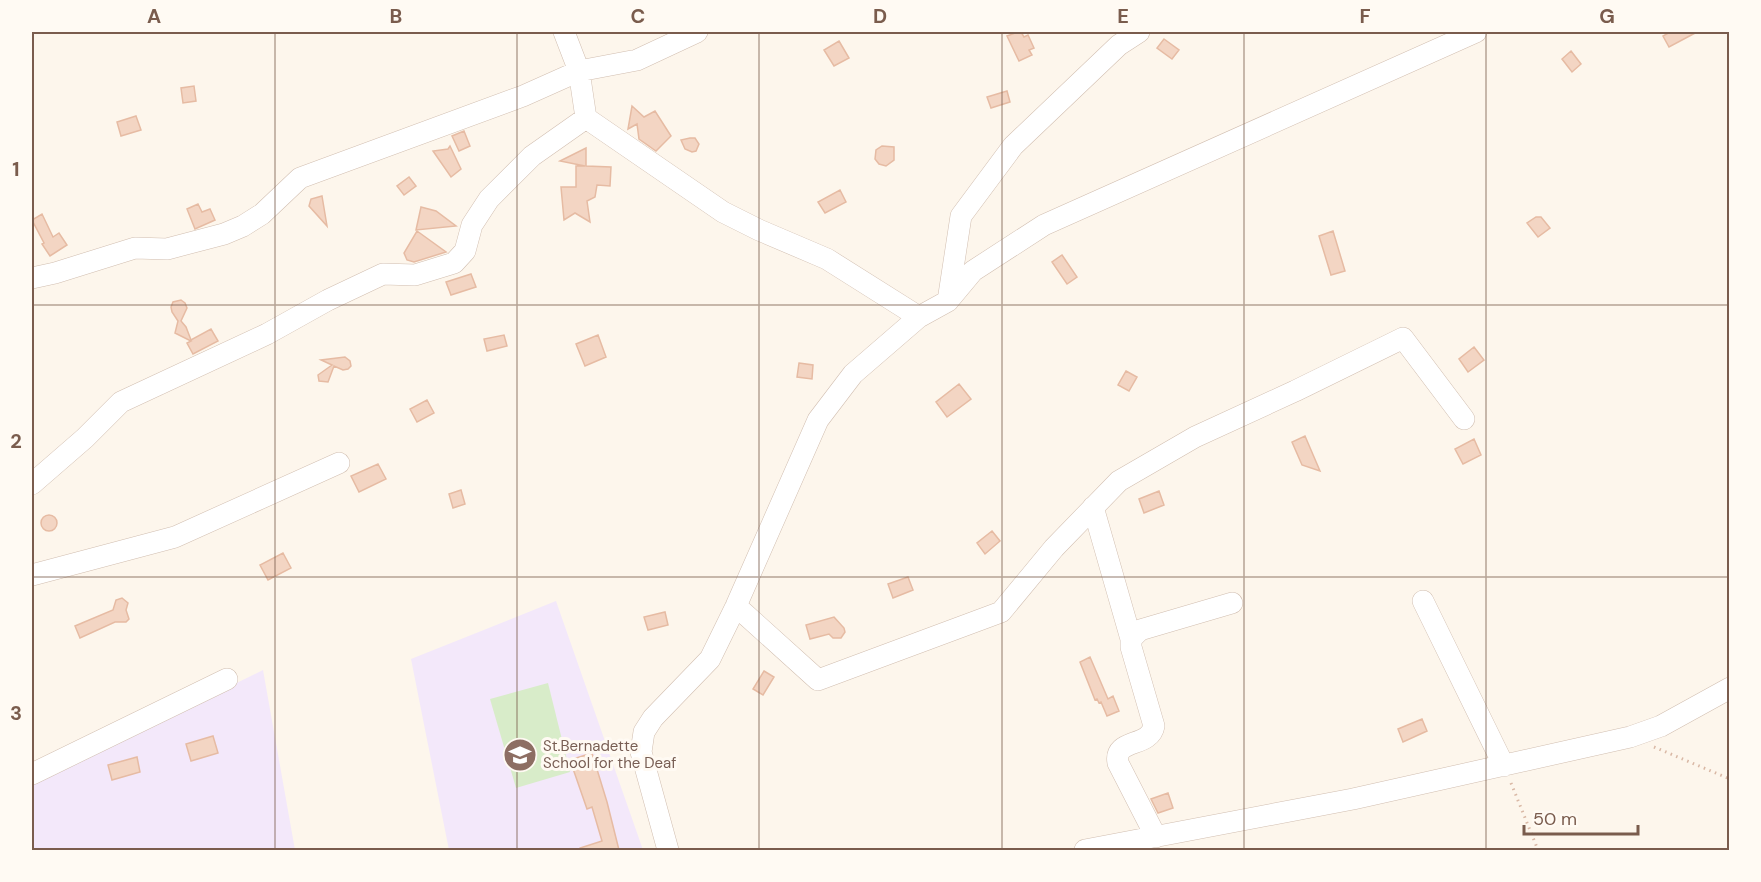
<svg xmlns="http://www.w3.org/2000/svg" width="1761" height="882" viewBox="0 0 1761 882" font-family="'DM Sans',sans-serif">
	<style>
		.education { fill: #f3e8fa }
		.green { fill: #d8ecc9 }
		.building { fill: #f3d5c3; stroke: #e6bba3; stroke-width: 1.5 }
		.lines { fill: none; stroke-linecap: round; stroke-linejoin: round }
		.minor-casing { stroke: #d1beb0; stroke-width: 22 }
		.path { stroke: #d9b8a5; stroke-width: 3; stroke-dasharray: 1.5 4.5; stroke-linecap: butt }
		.minor { stroke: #fff; stroke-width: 21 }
		.grid { fill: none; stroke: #7a5c4d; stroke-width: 1.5; stroke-opacity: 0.55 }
		.labels { text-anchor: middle; stroke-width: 6; stroke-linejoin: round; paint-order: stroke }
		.education-label { font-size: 15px; fill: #785e54; stroke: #fffaf3; text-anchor: start }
		.neatline { fill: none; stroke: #7a5c4d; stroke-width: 2 }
		.grid-label { font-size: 20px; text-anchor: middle; font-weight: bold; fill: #7a5c4d }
	</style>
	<rect width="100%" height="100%" fill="#fdf6ec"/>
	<!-- education -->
	<path class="education" d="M556 601 643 850H449L411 659Z
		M263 670 295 850H32V783Z"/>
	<!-- green -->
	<path class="green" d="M548 683 570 772 516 788 490 699Z"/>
	<!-- building -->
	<path class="building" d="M1018 32H1021L1024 37 1028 35 1034 48 1029 50 1032 55 1019 61 1007 36Z
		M1670 32H1697L1669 47 1663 36Z
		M1164 39 1179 50 1172 59 1157 48Z
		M839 41 849 58 834 66 824 50Z
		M1571 51 1581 64 1572 72 1562 59Z
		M194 86 196 101 183 103 181 88Z
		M1007 91 1010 102 991 108 987 97Z
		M632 106 644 117 655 111 671 136 656 151 639 139 637 124 628 129Z
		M136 116 141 130 121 136 117 122Z
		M464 131 470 146 459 151 452 136Z
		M690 138H695L699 144 696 151 692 152 685 149 681 140Z
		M450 146 461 169 451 177 433 151 448 149Z
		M882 146 894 147V160L886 166 879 164 875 159 876 150Z
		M586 148V166L611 167 610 186 597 185 595 197 587 201 590 222 575 213 564 220 561 187H576V166H585L560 161Z
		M409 177 416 186 404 195 397 186Z
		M840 190 846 202 825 213 818 202Z
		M322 196 327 226 309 206 311 199Z
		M198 204 202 212 210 209 215 220 195 229 187 209Z
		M421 207 436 211 456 226 416 230Z
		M42 214 53 237 59 233 67 245 50 256 42 244 44 243 32 220Z
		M1536 217H1541L1550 228 1538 237 1527 223Z
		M417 231 446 252 414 262 407 260 404 253Z
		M1333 231 1345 271 1331 275 1319 236Z
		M1062 255 1077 277 1067 284 1052 262Z
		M471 274 476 287 451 295 446 282Z
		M181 300 185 303 187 308 181 321 186 327 191 340 211 329 218 341 193 354 187 343 191 341 175 333 178 321 172 312 171 307 173 302Z
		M504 335 507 346 487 351 484 339Z
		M598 335 606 357 585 366 576 344Z
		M1474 347 1484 360 1468 372 1459 359Z
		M345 357 350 361 351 366 348 369 343 370 334 366 328 382 319 381 318 375 332 365 321 360Z
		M799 363 813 365 812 379 797 377Z
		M1126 371 1137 377 1129 391 1118 385Z
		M959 384 971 399 947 417 936 402Z
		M427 400 434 413 417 422 410 409Z
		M1305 436 1320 471 1302 465 1292 442Z
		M1474 439 1481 455 1463 464 1455 449Z
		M378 464 386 479 359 492 351 476Z
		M461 490 465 504 453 508 449 494Z
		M1159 491 1164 505 1144 513 1139 499Z
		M41 523a8 8 0 1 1 16 0a8 8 0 1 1-16 0Z
		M992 531 1000 541 985 554 977 543Z
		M283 553 291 568 268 580 260 565Z
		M908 577 913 590 893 598 888 584Z
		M122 598 128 603 126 610 129 619 126 622H115L80 638 75 626 113 610 116 600Z
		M665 612 668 625 648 630 644 617Z
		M834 617 844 628 845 632 841 638H833L829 634 810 639 806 625Z
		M1090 657 1108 699 1113 696 1119 711 1107 716 1101 702 1099 703 1097 699 1095 700 1080 662Z
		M764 671 774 677 763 695 753 689Z
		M1422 719 1427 731 1403 742 1398 729Z
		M213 736 218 753 191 761 186 744Z
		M592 753 607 802 619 850H580V848L602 841 592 807 587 809 570 760Z
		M137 757 140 772 112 780 108 765Z
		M1168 793 1173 808 1158 813 1151 799Z"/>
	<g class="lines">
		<defs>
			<path id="minor" d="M564 32 579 71 586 118 723 212 759 230 827 259 919 317
				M32 278 55 273 135 248 167 249 224 234 243 226 262 214 300 178 523 96 579 71 637 60 697 32
				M948 301 961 216 1013 146 1119 45 1139 32
				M32 484 85 438 121 402 267 334 328 300 383 274 415 275 454 263 465 251 472 225 489 199 532 156 586 118
				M1093 507 1131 639
				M32 575 175 537 339 463
				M1423 601 1504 766
				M736 606 818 680 1001 612 1054 548 1119 481 1195 437 1295 391 1403 338 1464 419
				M32 774 227 679
				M1156 837 1118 763C1113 738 1150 748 1154 726L1131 647V639L1140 630 1232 603
				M668 850 641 752 644 732 653 718 710 659 736 606 818 420 853 374 919 317 948 301 973 271 1044 225 1476 32
				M1085 850 1353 799 1630 737 1661 726 1730 688"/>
		</defs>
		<!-- minor casing -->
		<use href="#minor" class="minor-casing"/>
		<!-- path -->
		<path class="path" d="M1654 747 1730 779
			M1511 783 1538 850"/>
		<!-- minor -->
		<use href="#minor" class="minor"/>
	</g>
	<!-- grid -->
	<path class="grid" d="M275 32V850M517 32V850M759 32V850M1002 32V850M1244 32V850M1486 32V850M32 305H1730M32 577H1730"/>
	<!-- icons -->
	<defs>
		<symbol id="school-disc" viewBox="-11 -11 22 22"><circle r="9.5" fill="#8d6e63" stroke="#fffaf3"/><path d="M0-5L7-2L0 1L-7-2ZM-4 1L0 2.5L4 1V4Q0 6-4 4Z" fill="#fff"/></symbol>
	</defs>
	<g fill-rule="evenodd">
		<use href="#school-disc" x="501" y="736" width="38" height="38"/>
	</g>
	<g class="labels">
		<!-- education labels -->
		<g class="education-label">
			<text x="543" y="751">St.Bernadette<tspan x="543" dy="17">School for the Deaf</tspan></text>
		</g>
	</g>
	<!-- border -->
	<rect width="1761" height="882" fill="none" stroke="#fffaf3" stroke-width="66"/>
	<!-- scale -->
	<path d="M1524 825v9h114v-9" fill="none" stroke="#7a5c4d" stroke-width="3"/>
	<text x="1533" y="825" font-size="18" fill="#7a5c4d" stroke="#fffaf3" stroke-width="4.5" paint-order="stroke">50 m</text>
	<rect x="33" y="33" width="1695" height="816" class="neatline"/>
	<g class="grid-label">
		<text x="154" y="23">A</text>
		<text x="396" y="23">B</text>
		<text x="638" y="23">C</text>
		<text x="880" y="23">D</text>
		<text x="1123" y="23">E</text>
		<text x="1365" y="23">F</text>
		<text x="1607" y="23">G</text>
		<text x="16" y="176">1</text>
		<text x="16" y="448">2</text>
		<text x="16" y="720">3</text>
	</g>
</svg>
